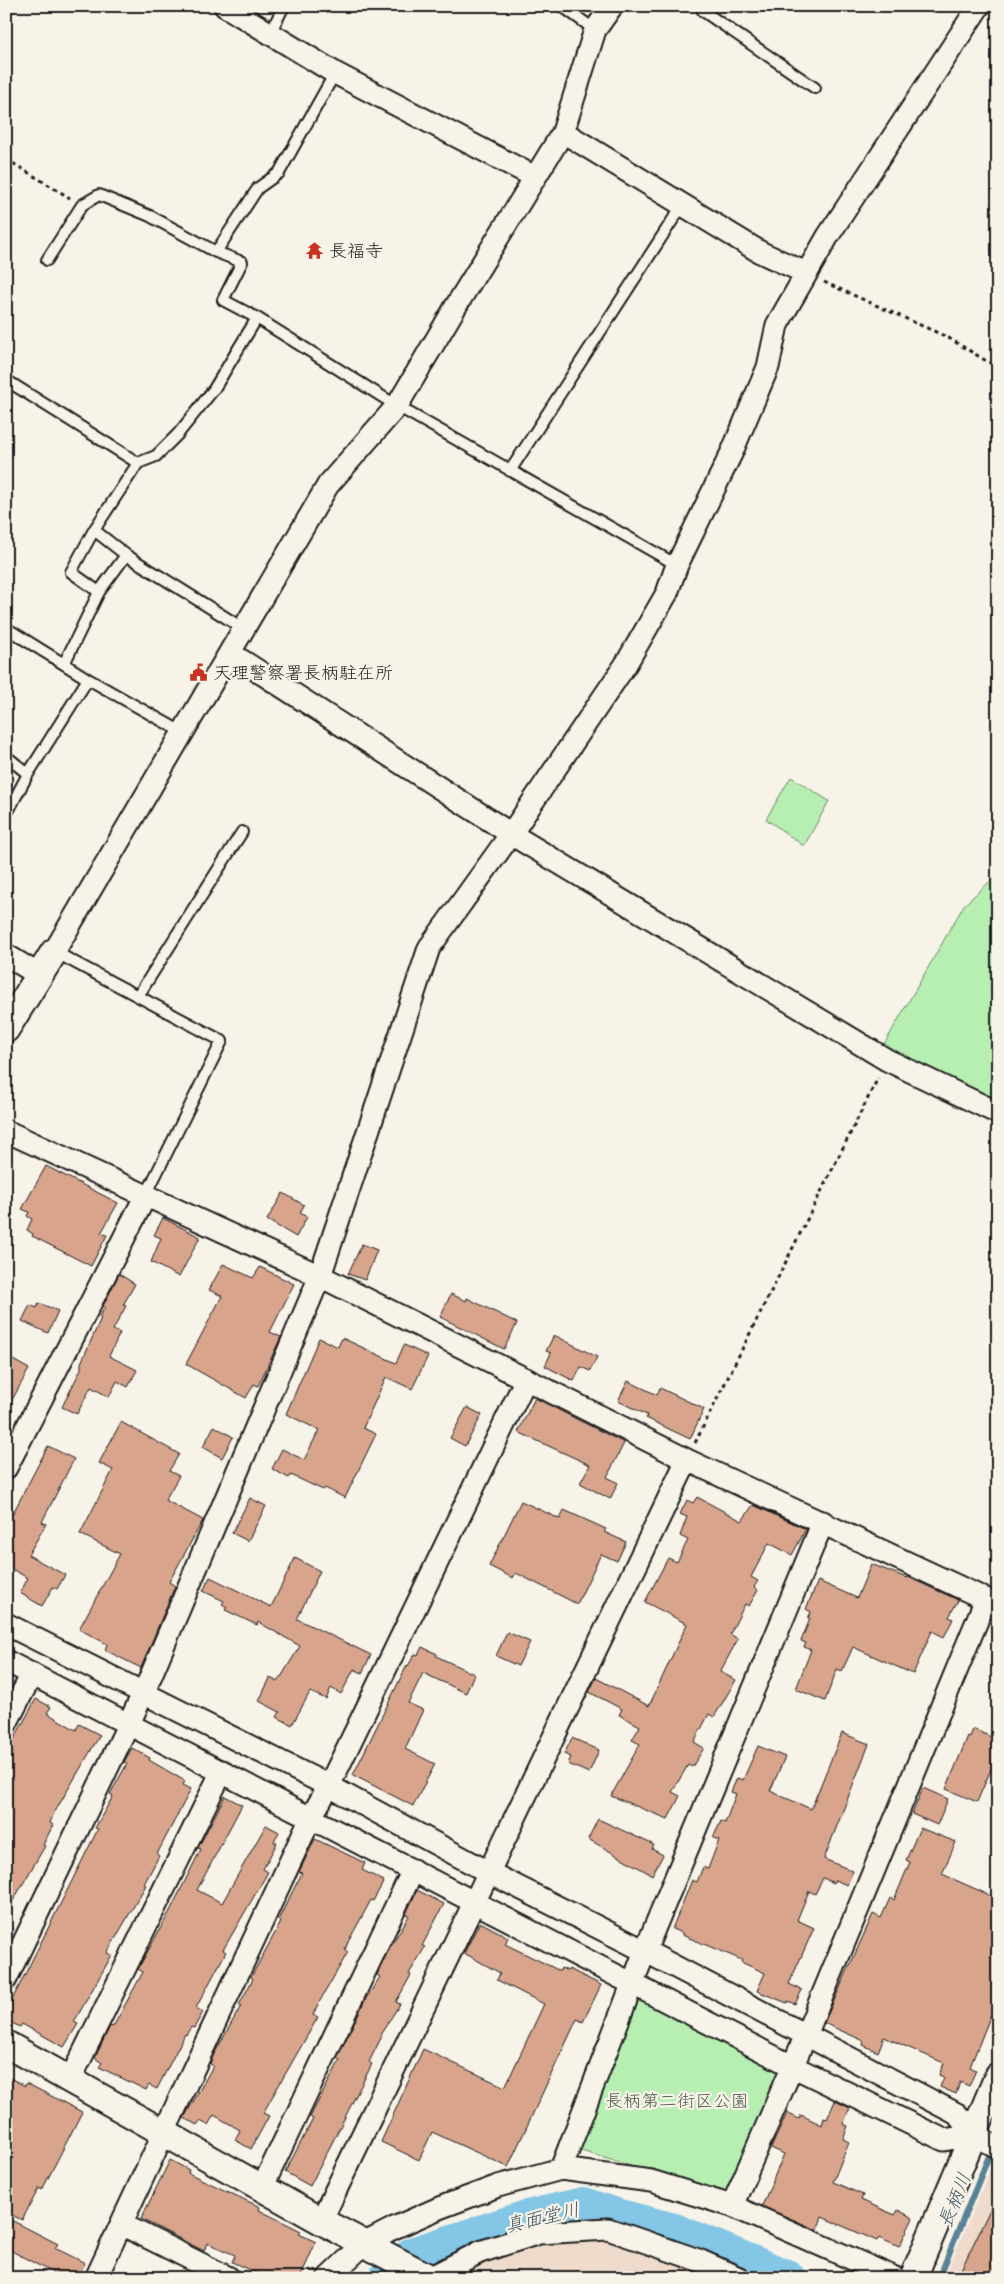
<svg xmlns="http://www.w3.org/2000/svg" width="1004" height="2284" viewBox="0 0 1004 2284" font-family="Sriracha,'Klee One',sans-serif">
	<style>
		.built { fill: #eedbcc }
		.green { fill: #b7efb2; stroke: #6a8667 }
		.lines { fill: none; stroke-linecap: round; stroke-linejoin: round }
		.stream { stroke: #5a8295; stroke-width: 6 }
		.river { stroke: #84c6e5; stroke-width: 36 }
		.building { fill: #d8a48c; stroke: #1c1c1c }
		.service-casing { stroke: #1c1c1c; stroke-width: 14 }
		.minor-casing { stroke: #1c1c1c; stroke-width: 25 }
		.tertiary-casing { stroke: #1c1c1c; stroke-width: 30 }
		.path { stroke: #1c1c1c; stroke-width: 3; stroke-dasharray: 4 4; stroke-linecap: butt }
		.service { stroke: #f7f3e8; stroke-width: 10 }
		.minor { stroke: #f7f3e8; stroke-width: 21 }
		.tertiary { stroke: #f7f3e8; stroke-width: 26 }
		.labels { text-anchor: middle; stroke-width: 4.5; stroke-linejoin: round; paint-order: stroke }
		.poi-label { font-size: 18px; fill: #1c1c1c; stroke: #f7f3e8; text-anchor: start }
		.park-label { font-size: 18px; fill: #4a5b49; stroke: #f7f3e8 }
		.water-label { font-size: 19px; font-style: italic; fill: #405862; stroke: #f7f3e8 }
	</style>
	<rect width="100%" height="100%" fill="#f7f3e8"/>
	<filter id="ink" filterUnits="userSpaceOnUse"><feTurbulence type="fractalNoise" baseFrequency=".02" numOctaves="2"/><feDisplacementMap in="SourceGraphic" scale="10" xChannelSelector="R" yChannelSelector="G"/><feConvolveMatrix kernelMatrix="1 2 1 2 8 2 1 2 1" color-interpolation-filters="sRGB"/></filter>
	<g filter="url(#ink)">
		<!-- built -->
		<path class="built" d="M994 2161 998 2163V2278H944Z
			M595 2237 666 2254 720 2278H470L455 2270 520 2243Z"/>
		<!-- green -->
		<path class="green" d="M791 777 829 801 804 846 766 819Z
			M998 874V1113L878 1055 964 905Z
			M638 1997 781 2070 726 2195 575 2149Z"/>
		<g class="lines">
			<!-- stream -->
			<path class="stream" d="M939 2278 998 2134"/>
			<!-- river -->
			<path class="river" d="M386 2278 412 2255 527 2218 583 2205 619 2217 674 2231 788 2278"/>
		</g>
		<!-- building -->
		<path class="building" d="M46 1166 118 1203 101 1233 107 1235 91 1266 32 1236 33 1234 27 1230 32 1219 27 1216 29 1212 22 1209Z
			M283 1193 304 1205 300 1213 307 1217 296 1237 267 1220Z
			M163 1218 200 1237 179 1277 151 1262 161 1238 154 1235Z
			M362 1244 377 1250 365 1280 348 1274Z
			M223 1264 253 1278 260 1267 294 1284 270 1332 281 1337 258 1386 254 1384 246 1398 186 1364 222 1296 209 1290Z
			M119 1274 135 1284 123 1305 126 1306 113 1330 120 1333 109 1356 137 1370 128 1387 117 1381 109 1397 91 1387 77 1414 62 1407 81 1369V1363L101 1318 99 1317 105 1307 103 1306Z
			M451 1294 466 1301 467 1298 517 1323 504 1349 440 1317Z
			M39 1303 58 1311 48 1333 22 1321 30 1305 37 1308Z
			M554 1335 597 1357 590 1371 581 1367 574 1381 545 1366 551 1353 546 1351Z
			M319 1338 338 1347 342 1338 396 1363 404 1345 428 1356 412 1389 386 1377 363 1428 376 1434 345 1498 325 1488 323 1490 291 1475 289 1478 272 1469 282 1449 304 1460 319 1430 286 1414Z
			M6 1356 29 1369 6 1411Z
			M628 1381 657 1395 660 1388 704 1409 690 1439 646 1418 647 1415 618 1401Z
			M535 1398 624 1443 607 1477 618 1483 610 1499 580 1483 590 1465 518 1432Z
			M467 1407 482 1415 465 1446 450 1438Z
			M121 1422 179 1454 169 1471 179 1476 165 1500 203 1520 169 1582 175 1586 141 1668 105 1650 107 1644 79 1629 120 1554 80 1534 113 1470 99 1463Z
			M214 1426 233 1437 222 1458 203 1447Z
			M48 1446 74 1459 42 1522 46 1524 28 1555 65 1575 57 1589 53 1587 42 1606 20 1593 28 1578 6 1566V1512L12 1515Z
			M697 1497 742 1521 753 1505 806 1529 792 1555 769 1543 751 1577 758 1581 754 1587 758 1590 749 1606 745 1604 730 1634 738 1639 720 1672 736 1680 714 1717 709 1714 694 1742 704 1748 692 1767 688 1765 672 1792 680 1796 668 1819 611 1796 640 1744 632 1740 640 1726 619 1715 622 1709 589 1692 596 1678 649 1706 687 1624 645 1602 668 1558 677 1562 688 1540 680 1536 687 1517 680 1514 687 1500 693 1503Z
			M250 1498 266 1506 248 1541 232 1533Z
			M521 1501 560 1519 564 1510 606 1529 604 1532 626 1542 617 1561 601 1554 577 1604 516 1573 513 1578 489 1566Z
			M295 1558 320 1571 297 1619 371 1655 362 1673 354 1669 341 1694 331 1688 326 1699 310 1692 292 1725 277 1717 280 1712 259 1701 270 1678 278 1682 300 1646 258 1622 257 1625 225 1610 227 1607 222 1604 224 1601 203 1591 210 1577 271 1607Z
			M871 1564 907 1578 908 1577 958 1600 949 1617 953 1619 944 1637 932 1631 913 1674 853 1647 842 1671 837 1669 825 1701 796 1689 811 1650 804 1647 806 1643 801 1641 810 1619 808 1618 811 1612 806 1609 818 1581 857 1598Z
			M507 1632 530 1642 518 1666 496 1656Z
			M422 1647 437 1654 436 1656 474 1674 466 1693 423 1673 408 1703 423 1710 405 1749 435 1764 413 1806 353 1775 407 1665 408 1666 415 1654 418 1655Z
			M36 1699 51 1707 47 1713 76 1730 79 1724 100 1735 53 1815 50 1823 53 1825 43 1845 45 1846 6 1913V1762L12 1752 8 1750Z
			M973 1729 998 1740V1753L977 1802 946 1789 968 1736 970 1737Z
			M842 1733 869 1744 824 1859 853 1871 847 1885 835 1880 834 1883 823 1878 815 1894 809 1891 797 1920 814 1928 789 1984 802 1990 795 2004 788 2001 787 2003 757 1991 765 1973 741 1962 742 1960 682 1935V1933L672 1929 692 1880 697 1882 703 1867 708 1869 719 1840 713 1838 721 1821 725 1823 736 1794 731 1792 737 1778 743 1780 758 1746 785 1757 770 1791 811 1809Z
			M572 1738 599 1750 589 1773 568 1764 571 1757 564 1754Z
			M132 1748 150 1758 149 1760 185 1781 183 1785 191 1789 157 1854 159 1856 144 1884 146 1885 107 1953 112 1955 74 2022 78 2024 64 2047 22 2024 20 2027 6 2020V2012L98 1829 95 1828 113 1796 110 1794 127 1764 124 1762Z
			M923 1788 948 1799 937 1825 912 1814Z
			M225 1796 242 1805 197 1890 222 1903 266 1825 279 1832 274 1842 277 1843 263 1869 268 1872 223 1950 226 1952 196 2008 203 2012 194 2028 191 2027 186 2035 185 2034 157 2089 149 2085 146 2090 99 2067 102 2063 95 2058 110 2026 113 2027 143 1972 138 1969 170 1911 201 1849 198 1848Z
			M598 1819 654 1845 652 1849 663 1855 652 1875 588 1839Z
			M920 1828 956 1842 942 1874 998 1899V1997L970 2067 976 2070 969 2086 960 2082 956 2094 940 2087 944 2077 939 2075 944 2063 884 2037 878 2052 863 2045 864 2041 824 2023 873 1914 881 1918 890 1898 894 1900 910 1862 906 1860Z
			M315 1839 365 1863 362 1870 384 1881 373 1901 371 1900 348 1942 345 1950 348 1952 317 2006 313 2015 318 2017 263 2113 269 2116 251 2149 235 2140 240 2130 214 2115 208 2125 200 2121 197 2125 184 2118 213 2066 210 2064 213 2056 241 2006 239 2005 253 1979 251 1977 280 1924 281 1921 278 1920 302 1873 299 1872Z
			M417 1890 444 1904 422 1946 425 1947 409 1974 411 1975 396 2002 400 2004 380 2035 382 2036 369 2062 372 2064 310 2186 285 2172 313 2119 310 2117 340 2060 337 2058 365 2000 380 1977 377 1975 390 1947 409 1916 406 1914Z
			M480 1922 508 1937 505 1944 560 1971 561 1968 568 1971 569 1969 601 1985 583 2022 577 2019 508 2167 432 2132 419 2160 381 2142 423 2049 505 2087 544 2004 497 1980 500 1973 464 1953Z
			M6 2076 25 2086 26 2083 82 2112 42 2190 39 2188 22 2220 6 2212Z
			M835 2101 850 2108 843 2124 848 2126 843 2139 849 2142 833 2182 863 2195 861 2200 895 2215 898 2210 913 2218 899 2247 879 2238 877 2241 822 2217 817 2230 762 2206 784 2154 771 2148 787 2113 799 2119 801 2115 822 2125 824 2118 827 2119Z
			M170 2160 189 2170 188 2173 260 2207 259 2210 301 2231 299 2234 316 2242 300 2278H267L232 2262 235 2255 207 2243 204 2251 141 2219Z
			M998 2193V2268L993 2278H957Z
			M13 2221 58 2244 55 2248 85 2263 77 2278H51L53 2273 6 2248V2234Z"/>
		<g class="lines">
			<defs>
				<path id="service" d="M562 6 595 30
					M704 6 703 11 815 88
					M270 33 284 6
					M47 260 82 205 99 195 150 216 216 252
					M257 318 397 406 677 565
					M6 380 138 463
					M510 471 683 204
					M94 530 138 463 156 456 178 434 214 389 257 318 223 300 242 262 216 252 258 188 279 173 335 73
					M99 592 126 555
					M6 628 88 679 182 732
					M64 664 99 592 71 572 94 530 126 555 244 629
					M6 756 28 774
					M6 815 28 774 88 679
					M55 952 222 1041 146 1195
					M138 996 242 832"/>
				<path id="minor" d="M225 6 335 73 535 177
					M563 132 760 252 806 273
					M230 653 511 834 887 1060 998 1113
					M54 952 328 485 397 406 459 301 563 132 595 30 612 6
					M6 955 39 975
					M6 1131 320 1276 687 1460 998 1605
					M6 1468 146 1195
					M6 1624 329 1786 488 1872 645 1951 957 2114 973 2135 998 2147
					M6 1661 792 2066 944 2140 973 2135
					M6 1724 32 1674
					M6 1979 144 1692 320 1276 429 948 511 834 626 664 667 593 677 565 732 452 768 367 777 325 828 236 979 6
					M70 2080 222 1771
					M561 2169 645 1951 823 1522
					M262 2188 413 1870
					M732 2206 806 2035 986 1599
					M321 2221 687 1460
					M121 2224 229 2278
					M96 2278 311 1817 329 1786 526 1379
					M328 2278 365 2243 394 2228 439 2208 498 2186 561 2169 651 2181 732 2206 895 2278
					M429 2278 480 2252 539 2233 608 2229 701 2261 739 2278"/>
				<path id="tertiary" d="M6 1029 54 952
					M6 2044 321 2221 430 2278
					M913 2278 998 2076"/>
			</defs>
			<!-- service casing -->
			<use href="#service" class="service-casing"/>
			<!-- minor casing -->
			<use href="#minor" class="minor-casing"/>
			<!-- tertiary casing -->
			<use href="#tertiary" class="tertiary-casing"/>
			<!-- path -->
			<path class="path" d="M6 159 70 198
				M824 282 947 337 998 368
				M695 1443 878 1078"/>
			<!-- service -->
			<use href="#service" class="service"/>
			<!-- minor -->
			<use href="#minor" class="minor"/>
			<!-- tertiary -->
			<use href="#tertiary" class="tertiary"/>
		</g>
	</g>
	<!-- icons -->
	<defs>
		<symbol id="temple-bare" viewBox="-9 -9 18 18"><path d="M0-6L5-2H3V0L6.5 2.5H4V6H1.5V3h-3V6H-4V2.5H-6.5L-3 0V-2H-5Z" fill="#c8321e" stroke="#f7f3e8" stroke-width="2.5" paint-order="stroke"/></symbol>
		<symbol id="civic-bare" viewBox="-9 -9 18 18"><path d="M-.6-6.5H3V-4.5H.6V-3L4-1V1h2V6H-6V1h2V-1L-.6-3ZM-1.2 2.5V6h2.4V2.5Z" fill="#c8321e" stroke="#f7f3e8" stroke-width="2.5" paint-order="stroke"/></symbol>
	</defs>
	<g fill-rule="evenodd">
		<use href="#temple-bare" x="302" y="238" width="25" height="25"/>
		<use href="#civic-bare" x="186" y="660" width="25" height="25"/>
	</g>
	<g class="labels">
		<!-- poi labels -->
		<g class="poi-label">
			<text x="329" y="257">長福寺</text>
			<text x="213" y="679">天理警察署長柄駐在所</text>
		</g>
		<!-- park labels -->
		<g class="park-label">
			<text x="677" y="2107">長柄第二街区公園</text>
		</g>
		<!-- water labels -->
		<g class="water-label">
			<text transform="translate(954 2200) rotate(-68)" y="7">長柄川</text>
			<text transform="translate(542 2217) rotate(-13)" y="7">真面堂川</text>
		</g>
	</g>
	<!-- margin -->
	<rect width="1004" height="2284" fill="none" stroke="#f7f3e8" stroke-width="25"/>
	<rect x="12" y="12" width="979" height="2259" fill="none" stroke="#1c1c1c" stroke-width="2" filter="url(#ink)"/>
</svg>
